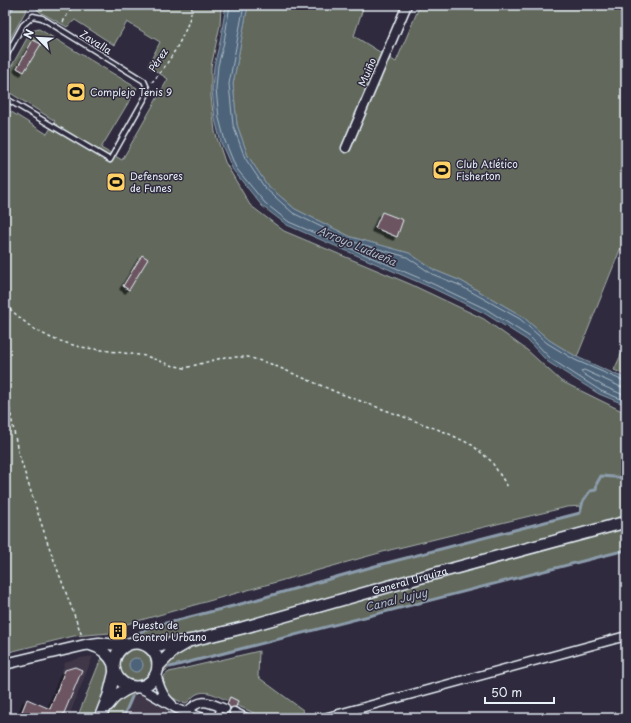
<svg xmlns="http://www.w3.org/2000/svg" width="631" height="723" viewBox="0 0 631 723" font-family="'Playpen Sans',sans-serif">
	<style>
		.built { fill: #413748 }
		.green { fill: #62695c; stroke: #a5adaa }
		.water { fill: #4e6479; stroke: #8c9cac }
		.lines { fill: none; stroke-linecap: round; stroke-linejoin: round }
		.shore { stroke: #aab9c5; stroke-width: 1 }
		.stream { stroke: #8c9cac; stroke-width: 3 }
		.building { fill: #6c5460; stroke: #e8f1f8; filter: url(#shadow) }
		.service-casing { stroke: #e8f1f8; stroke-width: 7 }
		.minor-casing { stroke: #e8f1f8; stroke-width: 11 }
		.tertiary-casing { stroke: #e8f1f8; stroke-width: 13 }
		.secondary-casing { stroke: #e8f1f8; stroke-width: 14 }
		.path { stroke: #e8f1f8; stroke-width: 1.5; stroke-dasharray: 3 3; stroke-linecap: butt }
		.service { stroke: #2f2a3d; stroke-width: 4 }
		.minor { stroke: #2f2a3d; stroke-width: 8 }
		.tertiary { stroke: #2f2a3d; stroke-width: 10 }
		.secondary { stroke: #2f2a3d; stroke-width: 11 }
		.labels { text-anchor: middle; stroke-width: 3; stroke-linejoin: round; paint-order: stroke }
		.street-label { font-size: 10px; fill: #e8f1f8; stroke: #2f2a3d }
		.poi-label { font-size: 10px; fill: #e8f1f8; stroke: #2f2a3d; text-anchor: start }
		.water-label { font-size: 11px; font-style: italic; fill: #aab9c5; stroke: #2f2a3d }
	</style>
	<defs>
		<filter id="shadow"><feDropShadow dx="-3.5" dy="3.5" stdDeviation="0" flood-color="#0009"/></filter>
	</defs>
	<rect width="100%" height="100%" fill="#2f2a3d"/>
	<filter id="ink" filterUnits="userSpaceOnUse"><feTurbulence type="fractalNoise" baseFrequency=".025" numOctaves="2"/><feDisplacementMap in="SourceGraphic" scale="8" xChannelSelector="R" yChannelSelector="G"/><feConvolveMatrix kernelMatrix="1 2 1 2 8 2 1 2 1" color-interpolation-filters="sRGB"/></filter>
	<g filter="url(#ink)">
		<!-- built -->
		<path class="built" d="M93 656 69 716 48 708 65 663 80 658Z
			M142 695 166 709 173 718H119L127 696Z"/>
		<!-- green -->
		<path class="green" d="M5 5H29L5 48Z
			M33 5H221L220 25 211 67V96L215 132 225 162 250 205 284 231 410 284 484 319 527 350 561 381 626 413V550L170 667 132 697 123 718H77L100 661 138 633 154 626 237 605 375 566 580 513 582 506 567 507 390 550 127 624H110V633L74 636 5 653V108L47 134 55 121 7 91 5 78 31 31 39 29 137 88 101 148 122 160 168 79 148 66 160 42 127 22 114 45 75 20 67 27 40 12Z
			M248 5H364L354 36 396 62 420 5H626V235L577 357 549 340 522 316 461 281 434 270 409 253 351 237 295 209 267 185 248 156 237 125 233 84Z
			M626 344V375L614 370Z
			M259 651 258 677 303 710 305 718H256L254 713 236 705 238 701 230 697 228 701C219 697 206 688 195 695 192 697 190 701 186 703 172 700 161 691 164 676L169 672Z"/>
		<!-- water -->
		<path class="water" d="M226 5H248L233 84 237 125 248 156 267 185 295 209 351 237 409 253 434 270 461 281 522 316 549 340 577 357 626 379V405L599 394 548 362 527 340 484 313 432 288 287 225 262 206 233 170 221 143 215 119 212 89 214 66 220 42Z
			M129 665a7 7 0 1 1 14 0a7 7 0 1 1-14 0Z"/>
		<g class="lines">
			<!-- shore -->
			<path class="shore" d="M230 5 224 42 218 66 216 89 219 118 225 141 236 168 265 203 289 222 433 284 486 309 530 337 551 359 601 391 626 401
				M244 5 229 84 233 125 245 158 265 188 293 213 350 241 407 257 432 274 459 285 520 319 547 343 575 360 626 382
				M626 387H621L584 370 581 371 582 373 603 386 626 396"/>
			<!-- stream -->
			<path class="stream" d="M5 20 14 5
				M138 633 154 626 237 605 375 566 580 513 583 501 590 491 596 490 597 483 601 476 626 478
				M170 667 626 550
				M123 718 132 697"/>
		</g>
		<!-- building -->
		<path class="building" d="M33 40 41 44 24 72 17 68Z
			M382 212 403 220 397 237 375 228Z
			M142 255 148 259 129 290 123 286Z
			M121 627 122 634 115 635 114 628Z
			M75 667 82 670 62 718H30L21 714 27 699 50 709 65 670Z
			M230 697 238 701 236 707 230 708 227 704Z"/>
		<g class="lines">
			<defs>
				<path id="service" d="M5 58 23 25 33 16 42 18 144 81 147 88 146 96 110 160 5 98
					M216 718 220 707"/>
				<path id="minor" d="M346 148 407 5
					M156 673C159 685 162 696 172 704
					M136 687 146 691 177 709 203 718
					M187 712C201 697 208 702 225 709
					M234 712 246 718
					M324 718 626 636"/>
				<path id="tertiary" d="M90 645C102 648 109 655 114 665
					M5 664 85 645 99 643 117 645 131 643"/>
				<g id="secondary">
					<circle cx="136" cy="665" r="22"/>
					<path id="s1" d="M144 644 165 645 193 640 242 628 422 577 626 522"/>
					<path d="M158 666 173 651 185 644"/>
					<path d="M108 705C114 696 121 691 132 687"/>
					<path d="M100 718 109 695 115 671"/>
				</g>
			</defs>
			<!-- service casing -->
			<use href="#service" class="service-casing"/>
			<!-- minor casing -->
			<use href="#minor" class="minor-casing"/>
			<!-- tertiary casing -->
			<use href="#tertiary" class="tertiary-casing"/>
			<!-- secondary casing -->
			<use href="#secondary" class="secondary-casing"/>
			<!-- path -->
			<path class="path" d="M63 22 73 5
				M152 82C167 67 192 26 192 5
				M5 305 32 328 53 339 80 347 146 356 170 365 185 368 225 357H248L271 364 336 392 445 432 472 445 491 461 508 487
				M5 385 18 452 48 544 82 636"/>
			<!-- service -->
			<use href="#service" class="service"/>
			<!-- minor -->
			<use href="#minor" class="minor"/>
			<!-- tertiary -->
			<use href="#tertiary" class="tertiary"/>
			<!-- secondary -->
			<use href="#secondary" class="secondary"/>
		</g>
	</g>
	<!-- icons -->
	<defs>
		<symbol id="stadium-square" viewBox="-11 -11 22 22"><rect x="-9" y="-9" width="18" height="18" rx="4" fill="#ffd166" stroke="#2f2a3d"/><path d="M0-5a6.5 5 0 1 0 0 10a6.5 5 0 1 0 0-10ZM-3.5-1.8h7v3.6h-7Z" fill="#111"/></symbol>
		<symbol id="building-square" viewBox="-11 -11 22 22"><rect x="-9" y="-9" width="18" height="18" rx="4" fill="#ffd166" stroke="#2f2a3d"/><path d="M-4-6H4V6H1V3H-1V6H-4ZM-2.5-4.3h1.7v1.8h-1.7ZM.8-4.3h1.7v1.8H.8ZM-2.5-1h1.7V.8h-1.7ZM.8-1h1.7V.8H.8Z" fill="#111"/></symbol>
	</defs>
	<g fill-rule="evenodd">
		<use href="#stadium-square" x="65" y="81" width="22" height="22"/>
		<use href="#stadium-square" x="431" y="159" width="22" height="22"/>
		<use href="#stadium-square" x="105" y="171" width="22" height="22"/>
		<use href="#building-square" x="107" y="620" width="22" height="22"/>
	</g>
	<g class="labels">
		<!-- street labels -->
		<g class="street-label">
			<text transform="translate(96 42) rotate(32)" y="4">Zavalla</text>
			<text transform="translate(158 60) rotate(-56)" y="4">Pérez</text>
			<text transform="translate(367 72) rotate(-67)" y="4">Muiño</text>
			<text dy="4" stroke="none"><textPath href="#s1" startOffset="274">General Urquiza</textPath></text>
		</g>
		<!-- poi labels -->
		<g class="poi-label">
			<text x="90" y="96">Complejo Tenis 9</text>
			<text x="456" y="168">Club Atlético<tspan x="456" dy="12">Fisherton</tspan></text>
			<text x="130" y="180">Defensores<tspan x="130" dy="12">de Funes</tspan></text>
			<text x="132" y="629">Puesto de<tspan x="132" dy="12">Control Urbano</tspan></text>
		</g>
		<!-- water labels -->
		<g class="water-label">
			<text transform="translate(357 246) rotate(23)" y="4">Arroyo Ludueña</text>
			<text transform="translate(396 600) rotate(-14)" y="4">Canal Jujuy</text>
		</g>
	</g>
	<!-- margin -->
	<rect width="631" height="723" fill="none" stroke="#2f2a3d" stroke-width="20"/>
	<rect x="10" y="10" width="611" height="703" fill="none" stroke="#e8f1f8" stroke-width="1.5" filter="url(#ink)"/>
	<!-- north arrow -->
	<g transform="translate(38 38) rotate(294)" stroke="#2f2a3d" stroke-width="3" paint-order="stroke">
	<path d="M0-3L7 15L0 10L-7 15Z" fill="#e8f1f8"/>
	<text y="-6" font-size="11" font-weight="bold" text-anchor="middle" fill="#e8f1f8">N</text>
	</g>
	<!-- scale -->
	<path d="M485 697v6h69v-6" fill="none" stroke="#e8f1f8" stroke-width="2"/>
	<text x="491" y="697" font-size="12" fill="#e8f1f8" stroke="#2f2a3d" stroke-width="3" paint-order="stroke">50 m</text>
</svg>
